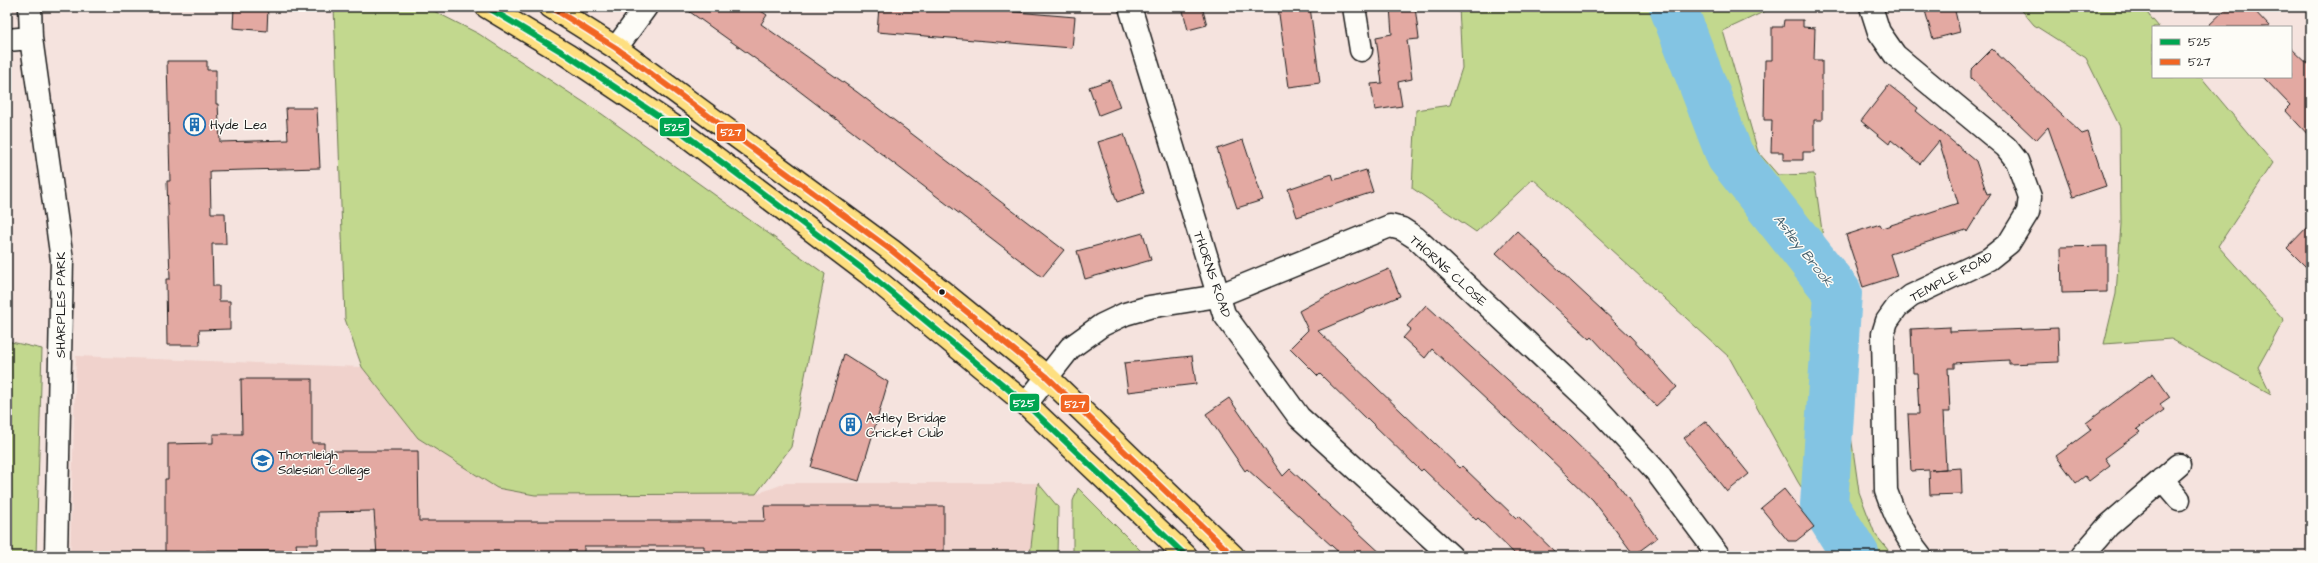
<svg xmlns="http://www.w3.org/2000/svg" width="2318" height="563" viewBox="0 0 2318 563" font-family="'Architects Daughter',sans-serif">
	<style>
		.built { fill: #f0d2cc }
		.green { fill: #c2d88e; stroke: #6f7a55 }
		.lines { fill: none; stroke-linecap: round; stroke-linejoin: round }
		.river { stroke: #83c4e3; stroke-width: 48 }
		.building { fill: #e3a9a2; stroke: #1c1c1c }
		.minor-casing { stroke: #1c1c1c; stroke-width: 25 }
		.highway-casing { stroke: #1c1c1c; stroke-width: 25 }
		.minor { stroke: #fdfcf7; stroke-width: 22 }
		.highway { stroke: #fedf80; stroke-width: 22 }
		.bus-1-casing { stroke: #fdfcf7; stroke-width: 9 }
		.bus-2-casing { stroke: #fdfcf7; stroke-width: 9 }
		.bus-1 { stroke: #00a651; stroke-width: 6 }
		.bus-2 { stroke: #f26522; stroke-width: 6 }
		.bus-dot { fill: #1c1c1c; stroke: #fdfcf7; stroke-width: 1.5 }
		.labels { text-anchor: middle; stroke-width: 3; stroke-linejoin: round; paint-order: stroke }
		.poi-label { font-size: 13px; fill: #1c1c1c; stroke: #fdfcf7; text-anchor: start }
		.street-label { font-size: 13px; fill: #1c1c1c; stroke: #fdfcf7 }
		.water-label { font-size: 14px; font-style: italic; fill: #455f6c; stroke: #fdfcf7 }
		.line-badge { stroke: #fdfcf7; stroke-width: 1.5 }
		.badge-label { font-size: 11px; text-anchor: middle; font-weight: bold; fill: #fff }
	</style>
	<rect width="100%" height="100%" fill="#f5e3de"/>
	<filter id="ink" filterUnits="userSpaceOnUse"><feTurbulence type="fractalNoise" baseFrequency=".025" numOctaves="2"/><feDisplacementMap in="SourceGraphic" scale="8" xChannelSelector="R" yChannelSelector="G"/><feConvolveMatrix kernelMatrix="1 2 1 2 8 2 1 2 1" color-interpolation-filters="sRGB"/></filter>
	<g filter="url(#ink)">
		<!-- built -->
		<path class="built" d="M76 356 362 367 419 438 756 494 786 483H1038L1030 556H70Z"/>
		<!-- green -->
		<path class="green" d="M334 7H426L479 34 602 114 825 274 791 447 756 494 535 495 497 488 418 438 362 367 345 319Z
			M1459 7H1774L1723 31 1758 152 1778 175 1814 174 1859 492 1875 534 1893 556H1845L1798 482 1729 357 1533 179 1476 232 1412 188 1416 110 1450 105 1462 68Z
			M2019 7H2142L2159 27H2153V77H2201L2273 163 2218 246 2284 320 2258 367 2271 394 2171 339 2104 344 2116 294 2121 224 2120 127 2086 58 2034 25Z
			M7 341 42 349 36 556H7Z
			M1038 483 1058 507 1057 556H1030Z
			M1078 488 1146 556H1073V501Z"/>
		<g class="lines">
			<!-- river -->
			<path class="river" d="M1673 7 1730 156 1838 293 1824 505 1856 556"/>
		</g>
		<!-- building -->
		<path class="building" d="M234 7H268L267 31 233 28Z
			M683 7H755L767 15 761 24 857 92 1064 250 1042 277 785 80Z
			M879 7H956L1075 17 1072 48 877 32Z
			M1182 7H1202L1207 25 1188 30Z
			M1278 7H1310L1320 83 1289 87Z
			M1390 7H1415L1419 39 1407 40 1412 79 1398 82 1402 106 1375 110 1371 84 1382 83 1376 37 1392 34Z
			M1924 7H1954L1960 32 1933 39Z
			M2228 7H2251L2270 27H2207Z
			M1784 20H1803V27L1815 28 1814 60H1822V120H1814V152H1803V160H1783V152H1771L1772 120H1764L1765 60H1772V27H1783Z
			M2291 48 2311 67V138L2285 110 2290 105 2263 77H2291Z
			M1992 49 2082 134 2088 132 2106 186 2073 197 2048 127 2036 140 1971 78V70Z
			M167 61H207V70H216V104H218L220 142 288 140 286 108H317L320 168 210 171 211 213H225L226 244H212L213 286H219V301H230V329L199 330 200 345H167L166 279H170L167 181H170Z
			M1110 80 1120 107 1099 115 1089 87Z
			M1889 85 1918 108 1916 111 1976 161 1987 194 1991 193 1967 232 1966 230 1890 254 1897 276 1863 287 1846 235 1880 224 1882 228 1958 203 1939 141 1920 164 1891 140 1889 144 1861 121Z
			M1124 134 1144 193 1117 202 1098 142Z
			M1243 140 1263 200 1237 208 1217 149Z
			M1366 170 1373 192 1297 217 1288 189 1332 174 1334 180Z
			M2311 223V272L2287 248Z
			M1517 231 1630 336 1677 387 1656 406 1592 337 1590 339 1496 253Z
			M1143 233 1151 260 1085 279 1077 251Z
			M2107 246V292L2062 293 2061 247Z
			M1389 269 1400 296 1318 331 1460 468 1462 466 1516 518 1518 516 1559 556H1517L1478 518 1476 520 1423 469 1421 471 1368 419 1367 420 1320 374 1318 376 1290 348 1308 330 1299 311 1326 296Z
			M1426 305 1566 433 1615 481 1657 538 1634 555 1593 500 1547 456 1432 349 1425 358 1403 338 1411 329 1407 326Z
			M1950 327V332L2058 328 2059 362 2009 364V360L1954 363V368H1948L1950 412H1943L1946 469 1931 470 1961 468 1962 494 1930 495 1929 470 1911 471 1908 414H1919L1917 373H1913L1911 329Z
			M844 354 888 382 859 481 811 467Z
			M1192 356 1196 384 1128 392 1124 363Z
			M2153 373 2170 397 2160 404 2164 410 2137 429 2140 432 2105 458 2110 465 2089 481 2085 476 2076 483 2056 456 2091 430 2086 423Z
			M241 379H312V443H324V451H418L419 521H765L764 506H944V556H704V546H584V556H377L374 511 318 512V544H296L297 551H206V556H165V479H168V444L213 443V434H242Z
			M1229 398 1283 476 1290 469 1384 556H1343L1247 469 1245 471 1206 414Z
			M1706 421 1749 474 1727 492 1684 438Z
			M1784 489 1814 527 1796 541H1788L1761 508Z"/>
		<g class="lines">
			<defs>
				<path id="minor" d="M30 7 31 38 62 260 56 556
					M1130 7 1224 314 1299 417 1451 556
					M1354 7 1361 50
					M1871 7 1879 32 1895 55 2006 147 2017 161 2030 197 2028 212 2009 243 1989 259 1911 296 1897 307 1887 321 1883 334 1886 491C1894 514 1905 537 1921 556
					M7 40 31 38
					M616 48 646 7
					M1026 404 1070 348 1102 325 1125 314 1149 307 1218 296 1390 226 1402 229 1416 238 1598 409 1655 470 1719 556
					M2162 479 2179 499
					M2082 556 2108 526 2179 465"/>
				<path id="highway" d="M487 7 567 55 679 130 868 273 1026 404 1186 556
					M551 7 616 48 891 250 1046 376 1233 556"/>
			</defs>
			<!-- minor casing -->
			<use href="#minor" class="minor-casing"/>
			<!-- highway casing -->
			<use href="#highway" class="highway-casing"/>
			<!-- minor -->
			<use href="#minor" class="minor"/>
			<!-- highway -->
			<use href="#highway" class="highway"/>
			<defs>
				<path id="bus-1" d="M487 7 567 55 679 130 868 273 1026 404 1186 556"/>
				<path id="bus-2" d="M551 7 616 48 891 250 1046 376 1233 556"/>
			</defs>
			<!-- bus-1 casing -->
			<use href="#bus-1" class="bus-1-casing"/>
			<!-- bus-2 casing -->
			<use href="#bus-2" class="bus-2-casing"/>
			<!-- bus-1 -->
			<use href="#bus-1" class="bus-1"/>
			<!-- bus-2 -->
			<use href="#bus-2" class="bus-2"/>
		</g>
	</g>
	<!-- icons -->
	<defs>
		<symbol id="building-ring" viewBox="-11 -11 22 22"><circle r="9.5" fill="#fdfcf7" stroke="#1f6fb2" stroke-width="1.5"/><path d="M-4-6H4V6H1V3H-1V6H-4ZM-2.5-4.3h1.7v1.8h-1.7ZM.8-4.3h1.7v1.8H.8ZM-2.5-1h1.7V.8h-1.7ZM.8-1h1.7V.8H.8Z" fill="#1f6fb2"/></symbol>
		<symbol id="school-ring" viewBox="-11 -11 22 22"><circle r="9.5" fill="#fdfcf7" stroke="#1f6fb2" stroke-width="1.5"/><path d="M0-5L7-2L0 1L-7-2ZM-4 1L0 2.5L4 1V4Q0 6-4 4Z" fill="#1f6fb2"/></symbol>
	</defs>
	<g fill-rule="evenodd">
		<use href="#building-ring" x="182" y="112" width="25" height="25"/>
		<use href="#building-ring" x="838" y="412" width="25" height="25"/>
		<use href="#school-ring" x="250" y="448" width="25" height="25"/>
	</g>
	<!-- markers -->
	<circle class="bus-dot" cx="942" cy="292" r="3.5"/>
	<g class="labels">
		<!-- poi labels -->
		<g class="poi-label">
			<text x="210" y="129">Hyde Lea</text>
			<text x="866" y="422">Astley Bridge<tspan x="866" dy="15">Cricket Club</tspan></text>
			<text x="278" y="459">Thornleigh<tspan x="278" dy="15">Salesian College</tspan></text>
		</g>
		<!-- street labels -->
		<g class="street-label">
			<text transform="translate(1449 270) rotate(42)" y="5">THORNS CLOSE</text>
			<text transform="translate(1213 274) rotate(71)" y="5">THORNS ROAD</text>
			<text transform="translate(1951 276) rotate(-28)" y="5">TEMPLE ROAD</text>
			<text transform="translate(60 305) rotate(-90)" y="5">SHARPLES PARK</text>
		</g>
		<!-- water labels -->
		<g class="water-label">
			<text transform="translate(1804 250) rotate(52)" y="5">Astley Brook</text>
		</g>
	</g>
	<g class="line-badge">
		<rect x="659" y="117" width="31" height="20" rx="4" fill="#00a651"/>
		<rect x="716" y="123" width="30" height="19" rx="4" fill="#f26522"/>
		<rect x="1009" y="393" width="31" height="19" rx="4" fill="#00a651"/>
		<rect x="1060" y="394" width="30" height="19" rx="4" fill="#f26522"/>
	</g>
	<g class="badge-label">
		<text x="675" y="131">525</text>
		<text x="731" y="136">527</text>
		<text x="1024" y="407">525</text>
		<text x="1075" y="408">527</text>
	</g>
	<!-- margin -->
	<rect width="2318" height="563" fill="none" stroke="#fdfcf7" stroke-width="24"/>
	<rect x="12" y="12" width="2294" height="539" fill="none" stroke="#1c1c1c" stroke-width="1.5" filter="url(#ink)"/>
	<!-- legend -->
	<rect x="2152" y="26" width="140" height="52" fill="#fdfcf7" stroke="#a3a29f"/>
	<rect x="2160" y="39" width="20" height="6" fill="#00a651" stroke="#a3a29f"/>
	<text x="2188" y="46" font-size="12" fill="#1c1c1c">525</text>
	<rect x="2160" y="59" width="20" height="6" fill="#f26522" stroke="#a3a29f"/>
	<text x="2188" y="66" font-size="12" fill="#1c1c1c">527</text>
</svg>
